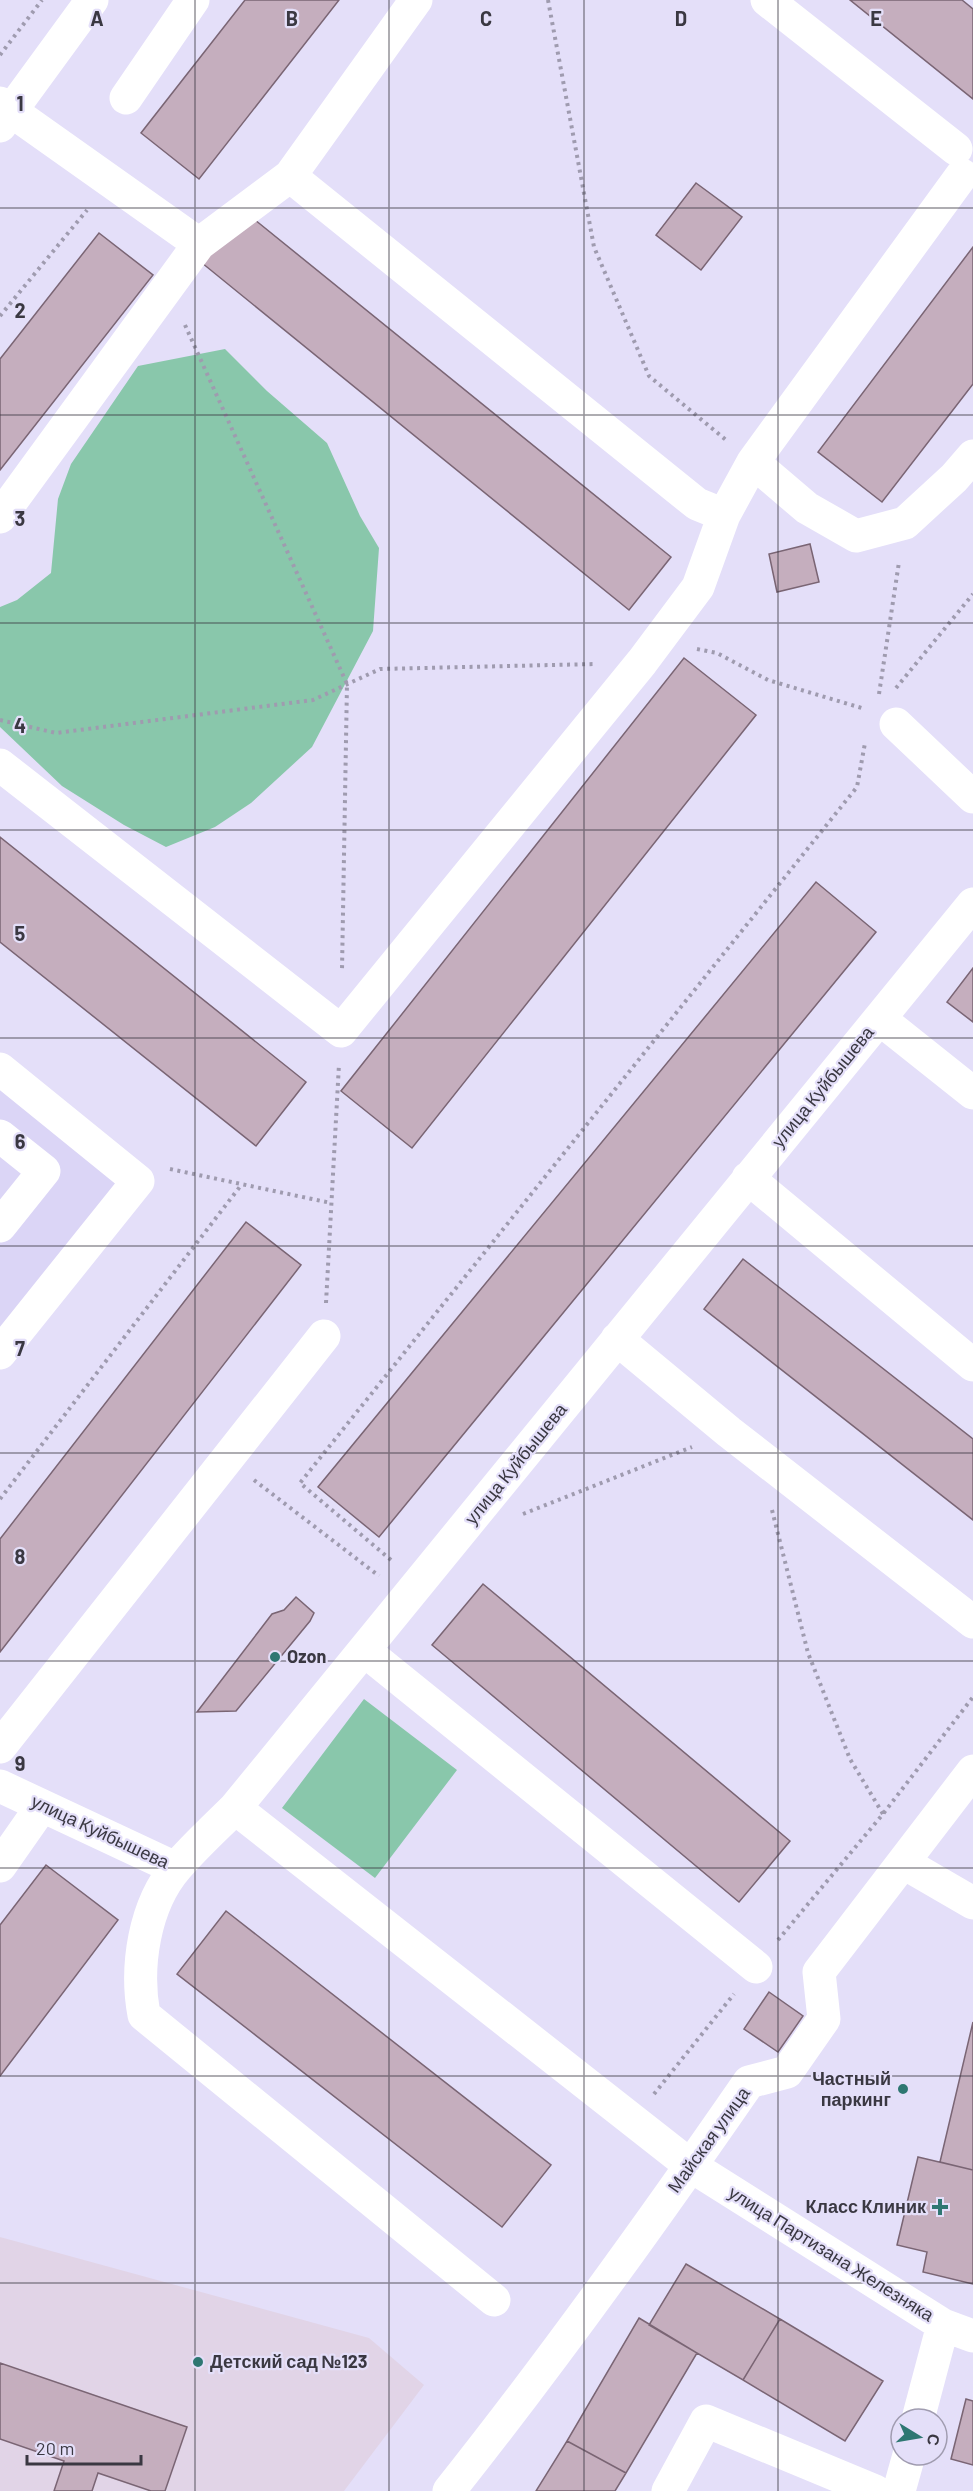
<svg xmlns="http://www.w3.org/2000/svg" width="973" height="2491" viewBox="0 0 973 2491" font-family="Barlow,sans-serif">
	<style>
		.built { fill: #dbd5f6 }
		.education { fill: #e1d4e7 }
		.green { fill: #89c7ab }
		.building { fill: #c5aebe; stroke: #7a6574; stroke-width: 1.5 }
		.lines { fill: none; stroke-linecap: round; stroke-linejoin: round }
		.path { stroke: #9f9baf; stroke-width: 4; stroke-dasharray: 3 4.5; stroke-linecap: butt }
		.minor { stroke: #fff; stroke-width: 33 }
		.major { stroke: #fff; stroke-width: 33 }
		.grid { fill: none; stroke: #3a3842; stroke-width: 1.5; stroke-opacity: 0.55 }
		.poi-dot { fill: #2e7772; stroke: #e4dff9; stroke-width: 2 }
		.labels { text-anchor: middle; stroke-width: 4.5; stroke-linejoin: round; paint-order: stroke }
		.street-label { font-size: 18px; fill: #3a3842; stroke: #e4dff9 }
		.poi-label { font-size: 18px; font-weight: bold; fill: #3a3842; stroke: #e4dff9; text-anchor: start }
		.grid-label { font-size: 20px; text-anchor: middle; font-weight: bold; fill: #3a3842; stroke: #e4dff9; stroke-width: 4.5; stroke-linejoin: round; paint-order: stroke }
	</style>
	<rect width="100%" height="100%" fill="#e4dff9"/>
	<!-- built -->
	<path class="built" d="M0 1069 138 1181 0 1353Z"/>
	<!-- education -->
	<path class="education" d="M0 2237 369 2338 424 2385 344 2491H0Z"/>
	<!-- green -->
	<path class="green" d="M225 349 267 391 327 443 360 516 379 548 373 631 312 747 251 803 215 827 166 847 124 825 62 786 0 727V607L17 600 51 573 58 499 71 464 138 366Z
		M364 1699 457 1770 375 1878 282 1808Z"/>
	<!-- building -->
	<path class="building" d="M245 0H339L199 179 141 133Z
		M850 0H962L973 9V99Z
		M696 183 742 217 701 270 656 235Z
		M244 211 671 557 629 610 202 263Z
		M99 233 153 275 0 470V359Z
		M973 247V384L882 502 818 452Z
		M810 544 819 582 777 592 769 554Z
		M684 658 756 715 412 1148 341 1091Z
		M0 837 306 1082 256 1146 0 942Z
		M816 882 876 932 379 1537 318 1487Z
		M973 968V1022L947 1002Z
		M246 1222 301 1265 0 1652V1539Z
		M743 1259 973 1439V1520L704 1309Z
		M483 1584 790 1841 739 1902 432 1645Z
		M296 1597 314 1613 310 1621 236 1711 197 1712 272 1614 284 1610Z
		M46 1865 118 1920 0 2076V1925Z
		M226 1911 551 2165 502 2227 177 1974Z
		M769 1992 803 2016 778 2052 744 2029Z
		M973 2022V2170L940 2162Z
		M918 2157 973 2170V2284L923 2272 927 2252 897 2245Z
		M686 2264 780 2319 743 2380 649 2325Z
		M639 2318 697 2353 626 2473 567 2441Z
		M780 2319 883 2381 845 2441 743 2380Z
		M0 2363 187 2427 165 2491H151L98 2473 92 2491H54L64 2461 0 2439Z
		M966 2399 973 2401V2465L951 2459Z
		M567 2441 626 2473 615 2491H536Z"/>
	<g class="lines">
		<!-- path -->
		<path class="path" d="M548 0 594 247 649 376 726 440
			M0 55 42 0
			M0 316 87 210
			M185 325 347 684 342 970
			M697 649 717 653 768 680 865 709
			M896 688 973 594
			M879 694 899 562
			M0 720 56 733 313 700 380 669 595 664
			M170 1169 331 1203
			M326 1303 339 1064
			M254 1480 379 1576
			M0 1499 242 1184
			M772 1510 808 1653 850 1759 883 1814
			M523 1514 692 1447
			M391 1560 300 1483 857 787 865 743
			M778 1940 883 1814 973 1697
			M654 2094 734 1994"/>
		<!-- minor -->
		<path class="minor" d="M416 0 290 176 697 504 724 515
			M767 0 956 149
			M126 98 193 0
			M0 103 199 244 0 517
			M199 244 290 176
			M753 462 807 508 856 536 905 523 954 478 973 456
			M896 724 973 797
			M0 765 341 1031 642 662 698 587 724 515 753 462 962 175
			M880 1019 973 1093
			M0 1069 138 1181 0 1353
			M0 1136 44 1171 0 1226
			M748 1178 973 1365
			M617 1339 729 1432 973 1622
			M365 1651 756 1967
			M0 1747 324 1336
			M0 1786 175 1868
			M235 1808 691 2166 943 2325 973 2336
			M904 1863 973 1903
			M0 1866 42 1806
			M494 2300 144 2015C135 1967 144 1905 177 1867 195 1846 216 1827 235 1808L973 904
			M918 2419 943 2325
			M449 2491C554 2359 653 2221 749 2082L787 2072 824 2019 819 1972 973 1771
			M668 2491 706 2421 875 2491
			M899 2491 909 2455"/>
		<!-- major -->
		<path class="major" d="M0 126 92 0"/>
	</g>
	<!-- grid -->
	<path class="grid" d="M195 0V2491M389 0V2491M584 0V2491M778 0V2491M0 208H973M0 415H973M0 623H973M0 830H973M0 1038H973M0 1246H973M0 1453H973M0 1661H973M0 1868H973M0 2076H973M0 2283H973"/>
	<!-- markers -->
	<g class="poi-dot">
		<circle cx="275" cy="1657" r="6"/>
		<circle cx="903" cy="2089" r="6"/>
		<path d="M937 2198h6v6h6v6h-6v6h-6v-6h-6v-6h6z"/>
		<circle cx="198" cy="2362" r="6"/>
	</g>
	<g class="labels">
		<!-- street labels -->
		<g class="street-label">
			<text transform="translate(823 1087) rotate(-51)" y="6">улица Куйбышева</text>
			<text transform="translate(516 1464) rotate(-51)" y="6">улица Куйбышева</text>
			<text transform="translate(100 1832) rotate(25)" y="6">улица Куйбышева</text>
			<text transform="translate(709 2140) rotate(-54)" y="6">Майская улица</text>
			<text transform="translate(831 2254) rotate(32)" y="6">улица Партизана Железняка</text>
		</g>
		<!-- poi labels -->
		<g class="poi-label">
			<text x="287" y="1663">Ozon</text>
			<text x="891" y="2085" text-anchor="end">Частный<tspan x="891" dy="21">паркинг</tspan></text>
			<text x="926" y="2213" text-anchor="end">Класс Клиник</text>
			<text x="210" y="2368">Детский сад №123</text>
		</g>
	</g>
	<g class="grid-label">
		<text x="97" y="26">A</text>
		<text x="292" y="26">B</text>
		<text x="486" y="26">C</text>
		<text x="681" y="26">D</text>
		<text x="876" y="26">E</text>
		<text x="20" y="111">1</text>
		<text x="20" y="318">2</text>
		<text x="20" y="526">3</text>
		<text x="20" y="733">4</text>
		<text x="20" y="941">5</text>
		<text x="20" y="1149">6</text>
		<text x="20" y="1356">7</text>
		<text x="20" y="1564">8</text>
		<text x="20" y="1771">9</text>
	</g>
	<!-- north arrow -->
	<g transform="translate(919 2437) rotate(101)"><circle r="28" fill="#e4dff9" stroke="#a09cb0" stroke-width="1.5"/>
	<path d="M0-4.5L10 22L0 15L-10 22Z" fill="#2e7772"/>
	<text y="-9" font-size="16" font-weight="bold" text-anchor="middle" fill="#3a3842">С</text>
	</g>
	<!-- scale -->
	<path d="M27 2455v9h114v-9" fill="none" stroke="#3a3842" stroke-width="3"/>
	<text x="36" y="2455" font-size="18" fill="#3a3842" stroke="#e4dff9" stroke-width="4.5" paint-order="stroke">20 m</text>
</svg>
